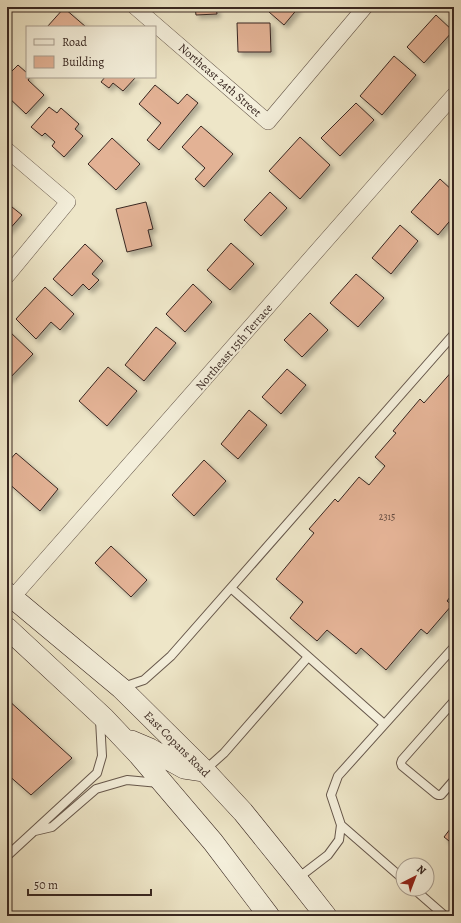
<svg xmlns="http://www.w3.org/2000/svg" width="461" height="923" viewBox="0 0 461 923" font-family="Alegreya,serif">
	<style>
		.building { fill: #e3b295; stroke: #382721; filter: url(#shadow) }
		.lines { fill: none; stroke-linecap: round; stroke-linejoin: round }
		.lane-casing { stroke: #66574b; stroke-width: 10 }
		.street-casing { stroke: #66574b; stroke-width: 16 }
		.secondary-casing { stroke: #382721; stroke-width: 22 }
		.lane { stroke: #f4efdb; stroke-width: 8 }
		.street { stroke: #f4efdb; stroke-width: 15 }
		.secondary { stroke: #f4efdb; stroke-width: 21 }
		.labels { text-anchor: middle; stroke-width: 4; stroke-linejoin: round; paint-order: stroke }
		.number-label { font-size: 10px; fill: #634a3e }
		.street-label { font-size: 12px; fill: #382721; stroke: #f4efdb }
	</style>
	<defs>
		<filter id="shadow"><feDropShadow dx="3.5" dy="3.5" stdDeviation="2" flood-color="#0004"/></filter>
	</defs>
	<rect width="100%" height="100%" fill="#eee6c8"/>
	<filter id="stains"><feTurbulence type="fractalNoise" baseFrequency=".005" numOctaves="4"/><feColorMatrix values="0 0 0 0 .2 0 0 0 0 .09 0 0 0 0 .02 0 0 0 .5 -.17"/></filter>
	<radialGradient id="worn" r=".72"><stop offset=".6" stop-color="#630" stop-opacity="0"/><stop offset="1" stop-color="#630" stop-opacity=".3"/></radialGradient>
	<!-- building -->
	<path class="building" d="M195 7H216L217 14 196 15Z
		M273 7H299L284 25 269 12Z
		M445 7H454V15Z
		M64 8 86 27H47Z
		M436 15 453 31 424 63 407 47Z
		M237 23H270L271 52H238Z
		M394 56 416 75 382 115 360 96Z
		M18 65 27 73V77H30L28 80 44 95 26 114 7 96V76Z
		M105 77H136L123 91 113 83 109 88 101 82Z
		M155 85 178 104 187 94 198 103 159 150 147 140 161 123 139 104Z
		M356 103 374 120 340 156 321 138Z
		M49 107 57 113 61 108 79 124 75 129 83 136 64 157 52 146 55 142 45 133 42 136 31 127Z
		M201 126 233 154 204 187 195 179 205 168 182 147Z
		M300 137 330 165 300 199 269 171Z
		M112 138 140 164 116 190 88 164Z
		M440 179 454 192V216L438 235 411 212Z
		M270 192 287 208 261 236 244 220Z
		M146 202 153 229 148 230 152 246 127 252 116 209Z
		M7 203 22 215 7 232Z
		M400 225 418 241 391 274 372 258Z
		M231 243 254 264 230 290 207 270Z
		M85 244 103 261 92 274 99 280 89 290 83 284 72 296 53 279Z
		M356 274 384 298 358 327 330 303Z
		M193 284 212 302 185 332 166 314Z
		M45 287 74 314 60 330 51 322 36 339 16 319Z
		M310 313 328 330 302 357 284 340Z
		M156 327 176 343 144 381 125 365Z
		M9 331 33 354 7 381V333Z
		M108 367 137 391 107 426 79 401Z
		M287 369 306 385 281 414 262 397Z
		M454 369V592L447 601 452 605 427 634 421 629 386 670 361 648 356 654 327 630 317 641 290 618 303 602 276 579 314 533 309 529 335 499 338 502 359 477 369 485 385 466 375 457 396 433 393 431 420 399 424 403Z
		M249 410 267 425 238 459 221 444Z
		M16 453 58 489 40 511 7 482V463Z
		M204 460 226 481 194 516 172 495Z
		M111 546 147 580 131 597 95 563Z
		M7 699 72 758 31 795 7 774Z
		M454 824V845L444 837Z"/>
	<g class="lines">
		<defs>
			<path id="lane" d="M231 588 384 724
				M123 687 144 680 171 656 454 334
				M454 701 402 760 401 763 402 766 436 794 438 795H441L454 780
				M205 770 224 753 308 657
				M341 825 403 879
				M35 831 52 827 96 789 127 780 159 783
				M7 856 97 773 102 756 100 720
				M298 878 328 855 339 840 341 825 331 795 338 776 454 647
				M414 889 445 916"/>
			<path id="street" d="M135 7 268 122 365 7
				M7 150 68 202 7 276
				M12 598 454 95"/>
			<path id="secondary" d="M7 593 121 688 205 771 243 812 297 879 326 916
				M7 628 104 718 139 755 213 842 269 916
				M131 741 150 749 184 768 204 771"/>
		</defs>
		<!-- lane casing -->
		<use href="#lane" class="lane-casing"/>
		<!-- street casing -->
		<use href="#street" class="street-casing"/>
		<!-- secondary casing -->
		<use href="#secondary" class="secondary-casing"/>
		<!-- lane -->
		<use href="#lane" class="lane"/>
		<!-- street -->
		<use href="#street" class="street"/>
		<!-- secondary -->
		<use href="#secondary" class="secondary"/>
	</g>
	<g class="labels">
		<!-- number labels -->
		<g class="number-label">
			<text x="387" y="520">2315</text>
		</g>
		<!-- street labels -->
		<g class="street-label">
			<text transform="translate(220 80) rotate(41)" y="4">Northeast 24th Street</text>
			<text transform="translate(234 347) rotate(-49)" y="4">Northeast 15th Terrace</text>
			<text transform="translate(177 744) rotate(45)" y="4">East Copans Road</text>
		</g>
	</g>
	<!-- margin -->
	<rect width="461" height="923" fill="none" stroke="#eee6c8" stroke-width="24"/>
	<rect x="8" y="8" width="445" height="907" fill="none" stroke="#382721" stroke-width="2"/>
	<rect x="12" y="12" width="437" height="899" fill="none" stroke="#382721"/>
	<!-- legend -->
	<rect x="26" y="26" width="130" height="52" fill="#f4efdb" stroke="#a99f91"/>
	<rect x="34" y="39" width="20" height="6" fill="#f4efdb" stroke="#a99f91"/>
	<text x="62" y="46" font-size="12" fill="#382721">Road</text>
	<rect x="34" y="56" width="20" height="12" fill="#e3b295" stroke="#a99f91"/>
	<text x="62" y="66" font-size="12" fill="#382721">Building</text>
	<!-- north arrow -->
	<g transform="translate(415 877) rotate(42)"><circle r="19" fill="#f4efdb" stroke="#a99f91"/>
	<path d="M0-3L7 15L0 10L-7 15Z" fill="#8f2418"/>
	<text y="-6" font-size="11" font-weight="bold" text-anchor="middle" fill="#382721">N</text>
	</g>
	<!-- scale -->
	<path d="M28 889v6h123v-6" fill="none" stroke="#382721" stroke-width="2"/>
	<text x="34" y="889" font-size="12" fill="#382721" stroke="#f4efdb" stroke-width="3" paint-order="stroke">50 m</text>
	<rect width="100%" height="100%" filter="url(#stains)"/>
	<rect width="100%" height="100%" fill="url(#worn)"/>
</svg>
